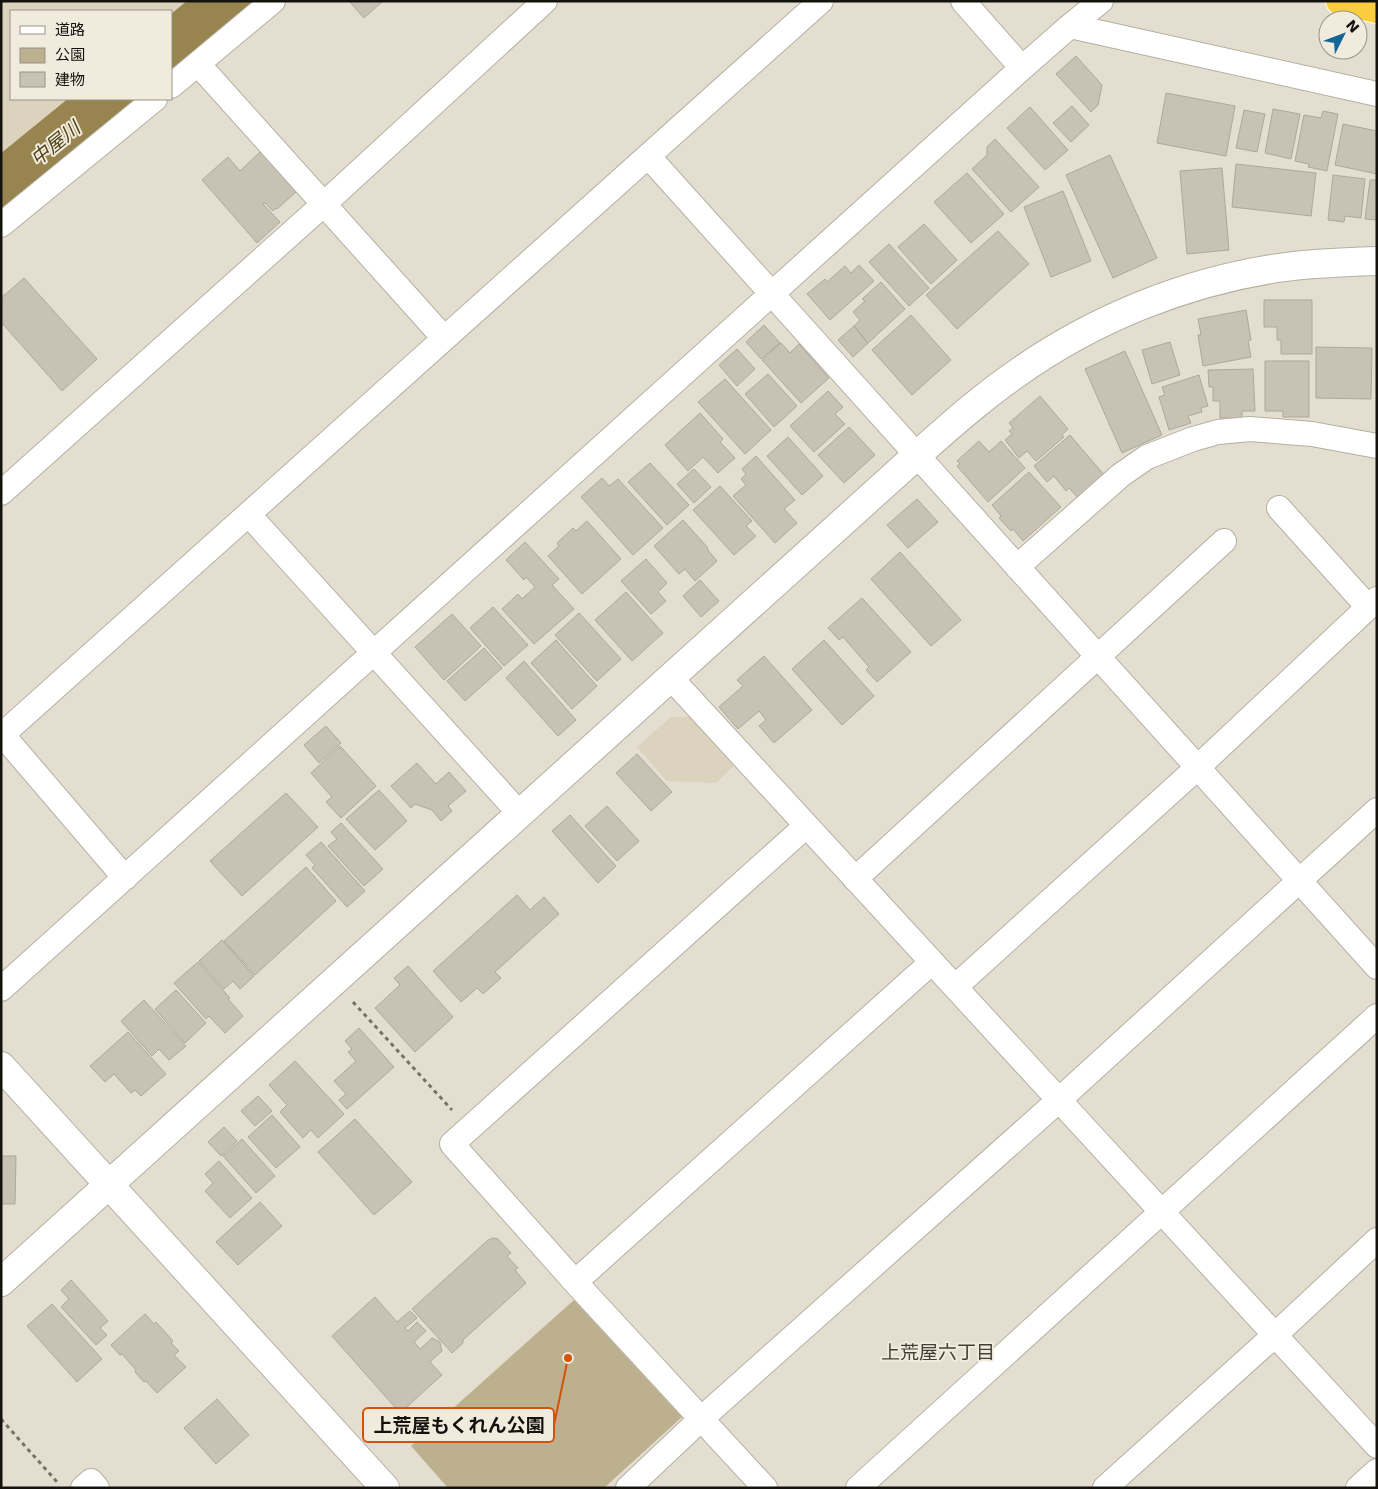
<svg xmlns="http://www.w3.org/2000/svg" width="1378" height="1489" viewBox="0 0 1378 1489" font-family="'DejaVu Sans','Noto Sans JP',sans-serif">
	<style>
		.built { fill: #dbd3be }
		.green { fill: #bcb08e }
		.lines { fill: none; stroke-linecap: round; stroke-linejoin: round }
		.river { stroke: #97844f; stroke-width: 51 }
		.building { fill: #c7c2b4; stroke: #ada89b }
		.minor-casing { stroke: #b4b0a2; stroke-width: 26 }
		.tertiary-casing { stroke: #b4b0a2; stroke-width: 30 }
		.motorway-casing { stroke: #fff; stroke-width: 30 }
		.path { stroke: #757268; stroke-width: 3; stroke-dasharray: 4 4; stroke-linecap: butt }
		.minor { stroke: #fff; stroke-width: 24 }
		.tertiary { stroke: #fff; stroke-width: 28 }
		.motorway { stroke: #f9cd3c; stroke-width: 28 }
		.labels { text-anchor: middle; stroke-width: 4; stroke-linejoin: round; paint-order: stroke }
		.water-label { font-size: 19px; font-style: italic; fill: #4e4014; stroke: #f0ebdd }
		.neighbourhood-label { font-size: 19px; fill: #433f34; stroke: #f0ebdd }
		.leader { fill: none; stroke: #d3520c; stroke-width: 2 }
		.callout-dot { fill: #d3520c; stroke: #f0ebdd; stroke-width: 2 }
		.callout { fill: #f0ebdd; stroke: #d3520c; stroke-width: 2 }
		.callout-label { font-size: 19px; text-anchor: middle; font-weight: bold; fill: #14120d }
	</style>
	<rect width="100%" height="100%" fill="#e3ded0"/>
	<!-- built -->
	<path class="built" d="M1 1H190L171 17V11H11V99H72L1 158Z
		M671 717H690L734 766 716 783 667 781 637 747Z"/>
	<!-- green -->
	<path class="green" d="M574 1300 682 1417 604 1488H448L411 1446Z"/>
	<g class="lines">
		<!-- river -->
		<path class="river" d="M171 47 227 1
			M1 186 108 99"/>
	</g>
	<!-- building -->
	<path class="building" d="M349 1H383L364 18Z
		M1076 56 1102 85 1098 105 1091 112 1056 74Z
		M1166 93 1235 106 1226 156 1157 143Z
		M1072 106 1089 125 1071 142 1053 123Z
		M1030 107 1068 150 1045 170 1007 128Z
		M1273 109 1300 114 1291 159 1265 153Z
		M1244 110 1265 114 1257 152 1236 148Z
		M1323 111 1338 114 1327 171 1308 167 1309 164 1295 161 1304 115 1321 118Z
		M1343 124 1377 131V174L1335 165Z
		M995 139 1039 187 1011 212 972 169 987 155V147Z
		M261 151 297 191 277 209 276 208 273 211 265 203 263 204 280 222 257 243 202 180 228 157 240 171Z
		M1110 155 1157 258 1113 278 1066 175Z
		M1236 164 1316 173 1311 216 1232 207Z
		M1222 168 1229 250 1187 254 1180 171Z
		M967 173 1004 214 971 243 934 202Z
		M1333 175 1365 179 1361 218 1345 216 1344 222 1328 220Z
		M1370 180H1377V220L1365 219Z
		M1063 191 1091 261 1051 277 1024 207Z
		M924 224 957 260 931 284 898 247Z
		M998 231 1029 264 957 329 926 295Z
		M889 244 929 288 909 306 869 262Z
		M859 265 874 281 830 320 807 294 825 279 827 282 845 266 851 273Z
		M24 278 97 359 62 391 1 322V298Z
		M881 282 905 309 868 343 854 326 860 320 853 312 865 301 862 299Z
		M1264 300H1312V354H1281V340H1277V327H1264Z
		M1246 310 1251 340 1248 341 1251 357 1203 366 1198 335H1201L1198 319Z
		M911 315 951 360 912 395 872 350Z
		M764 325 780 343 761 359 746 342Z
		M854 326 868 343 853 357 838 340Z
		M1170 342 1180 375 1152 384 1142 350Z
		M781 343 790 353 799 344 829 378 801 403 762 360Z
		M1316 347 1372 348 1371 399 1316 398Z
		M737 349 755 369 737 386 719 365Z
		M1125 351 1162 435 1122 453 1085 369Z
		M1265 361H1309V417H1283V411H1265Z
		M1253 369 1255 411H1242V418H1220V401H1213V387H1209L1208 370Z
		M768 374 797 406 774 427 745 394Z
		M1199 375 1208 406 1201 408 1202 412 1188 416 1191 423 1169 430 1159 397 1165 395 1162 387Z
		M725 379 771 430 745 454 698 402Z
		M828 391 843 407 835 414 845 424 814 452 790 426Z
		M1040 396 1068 429 1062 435 1064 437 1036 461 1027 451 1019 458 1005 440 1012 434 1009 431 1013 428 1009 423Z
		M700 413 723 439 720 442 735 458 718 473 703 457 688 471 665 445Z
		M849 427 875 455 844 483 818 455Z
		M1070 435 1105 476 1078 498 1069 488 1066 491 1054 476 1047 482 1034 466Z
		M788 437 823 476 802 495 767 456Z
		M979 441 989 452 1001 441 1025 468 988 502 957 466 960 464 957 461Z
		M756 456 795 500 784 509 797 523 775 543 733 496 746 485 741 479 746 474 742 469Z
		M650 463 689 505 667 525 628 482Z
		M694 469 711 487 694 503 677 484Z
		M1029 472 1061 507 1023 541 1013 529 1011 531 999 518 1001 516 992 505Z
		M602 478 609 486 618 479 663 528 633 555 581 497Z
		M720 486 752 521 746 526 756 536 734 555 693 510Z
		M917 499 938 522 908 548 887 525Z
		M683 520 708 548 707 549 717 561 695 581 685 569 679 574 654 546Z
		M587 521 621 559 582 594 548 556 559 546 557 543 573 528 576 531Z
		M525 542 559 579 552 585 574 609 534 644 502 609 518 594 522 599 535 587 526 577 524 580 506 560Z
		M900 552 961 620 931 646 871 579Z
		M646 559 667 583 658 592 666 601 651 614 621 581Z
		M700 580 719 601 701 617 683 596Z
		M626 592 663 633 632 661 595 620Z
		M862 598 911 652 877 682 866 670 869 667 843 637 839 640 828 628Z
		M493 607 528 645 504 666 470 628Z
		M579 613 621 659 597 681 555 635Z
		M452 614 481 646 444 680 415 647Z
		M556 640 597 686 572 709 531 663Z
		M824 640 874 696 842 725 792 669Z
		M484 648 502 668 465 701 447 681Z
		M764 656 812 710 774 743 759 726 766 720 759 711 738 729 719 707 743 686 737 680Z
		M524 661 576 720 558 736 506 678Z
		M326 726 341 743 319 763 304 745Z
		M340 746 376 786 341 818 326 802 332 797 311 773Z
		M637 754 672 792 651 811 616 773Z
		M417 763 436 784 449 772 466 791 448 806 452 811 441 821 432 810 415 804 411 808 391 786Z
		M379 790 407 821 375 850 346 819Z
		M286 793 318 827 242 896 210 861Z
		M607 806 639 841 617 861 585 826Z
		M570 815 616 866 598 883 552 831Z
		M341 823 383 869 364 886 328 846 337 839 331 832Z
		M321 842 365 891 347 907 312 868 315 865 306 855Z
		M306 867 336 901 255 975 224 941Z
		M517 895 530 910 544 897 559 914 495 972 501 978 483 994 477 988 461 1002 433 971Z
		M222 940 254 976 240 989 233 981 224 989 199 961Z
		M198 962 230 998 228 999 243 1016 225 1033 209 1016 206 1019 174 983Z
		M408 966 453 1017 415 1052 375 1008 400 985 394 978Z
		M176 990 206 1023 185 1043 155 1009Z
		M144 1000 186 1046 169 1060 159 1049 152 1056 121 1021Z
		M359 1028 394 1067 347 1109 339 1100 346 1094 334 1081 356 1061 348 1052 352 1049 345 1041Z
		M128 1032 166 1074 141 1096 135 1090 131 1093 114 1074 105 1082 90 1066Z
		M295 1061 344 1114 318 1138 311 1130 303 1138 280 1112 287 1105 269 1085Z
		M258 1096 272 1111 255 1126 241 1111Z
		M272 1115 300 1147 276 1168 248 1137Z
		M355 1119 412 1182 374 1215 318 1152Z
		M224 1127 237 1141 221 1156 208 1142Z
		M242 1139 275 1176 256 1193 223 1156Z
		M1 1156H16L15 1204H1Z
		M219 1161 252 1198 230 1218 205 1191 213 1183 205 1174Z
		M260 1202 282 1226 238 1265 216 1242Z
		M493 1238 498 1239 511 1253 507 1256 518 1268 515 1270 526 1283 463 1340V1343L452 1353 412 1309 488 1240Z
		M71 1280 108 1321 100 1328 107 1335 96 1345 61 1307 69 1299 61 1290Z
		M375 1297 397 1322 410 1311 417 1318 405 1328 408 1331 417 1322 426 1331 414 1342 420 1349 432 1338 440 1342 441 1347 442 1351 430 1362 442 1375 400 1413 332 1336Z
		M52 1304 102 1359 77 1382 27 1326Z
		M145 1314 154 1324 156 1322 173 1341 171 1343 179 1351 174 1355 186 1367 157 1393 146 1381 144 1382 135 1372 136 1370 122 1354 120 1355 111 1345Z
		M217 1399 249 1435 216 1464 184 1428Z"/>
	<g class="lines">
		<defs>
			<path id="minor" d="M963 1 1022 68
				M1070 26 1377 94
				M198 64 444 338
				M171 86 273 1
				M648 156 1377 967
				M1 225 155 99
				M1 493 324 204 545 1
				M1279 508 1368 607
				M249 515 520 814
				M1017 567 1121 475 1147 457 1193 439 1218 432 1250 429 1312 434 1377 446
				M670 677 1377 1446
				M1 733 125 878
				M3 734 821 1
				M855 879 1224 541
				M955 987 1197 768 1377 599
				M1 989 1022 68 1070 26 1101 1
				M575 1282 932 962
				M83 1488 91 1481 97 1488
				M628 1488 701 1419 1059 1100 1377 810
				M765 1488 575 1282 452 1144 806 826
				M858 1488 1377 1016
				M1105 1488 1275 1335 1377 1240
				M1358 1488 1377 1471"/>
			<path id="tertiary" d="M1 1066 385 1488
				M1 1282 916 456C949 427 981 398 1016 374 1093 319 1185 282 1278 268 1311 263 1344 262 1377 261"/>
			<path id="motorway" d="M1340 1 1377 9"/>
		</defs>
		<!-- minor casing -->
		<use href="#minor" class="minor-casing"/>
		<!-- tertiary casing -->
		<use href="#tertiary" class="tertiary-casing"/>
		<!-- motorway casing -->
		<use href="#motorway" class="motorway-casing"/>
		<!-- path -->
		<path class="path" d="M353 1002 452 1110
			M1 1419 57 1482"/>
		<!-- minor -->
		<use href="#minor" class="minor"/>
		<!-- tertiary -->
		<use href="#tertiary" class="tertiary"/>
		<!-- motorway -->
		<use href="#motorway" class="motorway"/>
	</g>
	<g class="labels">
		<!-- water labels -->
		<g class="water-label">
			<text transform="translate(55 143) rotate(-39)" y="7">中屋川</text>
		</g>
		<!-- neighbourhood labels -->
		<g class="neighbourhood-label">
			<text x="938" y="1359">上荒屋六丁目</text>
		</g>
	</g>
	<!-- callouts -->
	<path class="leader" d="M568 1358L554 1425"/>
	<circle class="callout-dot" cx="568" cy="1358" r="5"/>
	<rect class="callout" x="363" y="1408" width="191" height="34" rx="5"/>
	<g class="callout-label">
		<text x="459" y="1432">上荒屋もくれん公園</text>
	</g>
	<!-- border -->
	<rect width="1378" height="1489" fill="none" stroke="#14120d" stroke-width="5"/>
	<!-- legend -->
	<rect x="10" y="10" width="162" height="90" fill="#f0ebdd" stroke="#98948a"/>
	<rect x="20" y="26" width="25" height="8" fill="#ffffff" stroke="#98948a"/>
	<text x="55" y="35" font-size="15" fill="#14120d">道路</text>
	<rect x="20" y="48" width="25" height="15" fill="#bcb08e" stroke="#98948a"/>
	<text x="55" y="60" font-size="15" fill="#14120d">公園</text>
	<rect x="20" y="72" width="25" height="15" fill="#c7c2b4" stroke="#98948a"/>
	<text x="55" y="85" font-size="15" fill="#14120d">建物</text>
	<!-- north arrow -->
	<g transform="translate(1343 35) rotate(48)"><circle r="24" fill="#f0ebdd" stroke="#98948a"/>
	<path d="M0-4L9 19L0 12L-9 19Z" fill="#126798"/>
	<text y="-8" font-size="14" font-weight="bold" text-anchor="middle" fill="#14120d">N</text>
	</g>
</svg>
